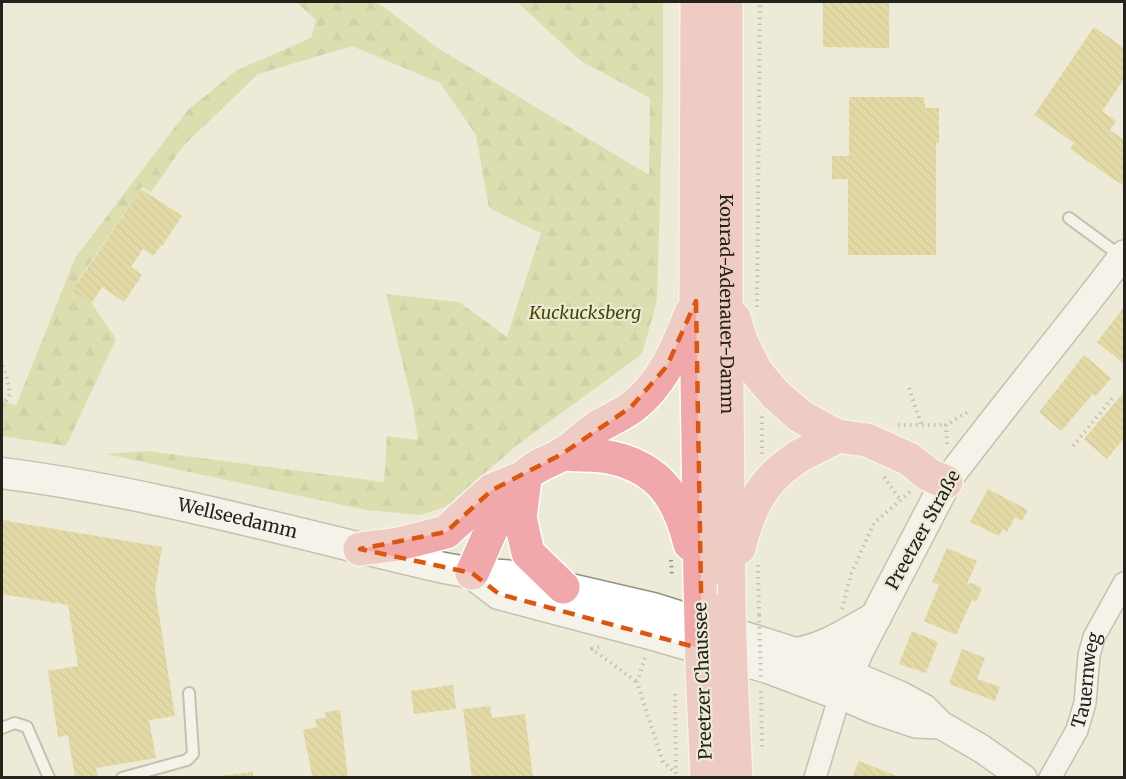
<svg xmlns="http://www.w3.org/2000/svg" width="1126" height="779" viewBox="0 0 1126 779" font-family="Merriweather,serif">
	<style>
		.forest { fill: url(#forest-firs) }
		.building { fill: url(#building-back-hatch) }
		.lines { fill: none; stroke-linecap: round; stroke-linejoin: round }
		.service-casing { stroke: #949180; stroke-width: 14 }
		.minor-casing { stroke: #949180; stroke-width: 24 }
		.tertiary-casing { stroke: #949180; stroke-width: 30 }
		.secondary-casing { stroke: #949180; stroke-width: 33 }
		.trunk-casing { stroke: #fff; stroke-width: 36 }
		.path { stroke: #939184; stroke-width: 4; stroke-dasharray: 1.5 4.5; stroke-linecap: butt }
		.service { stroke: #fff; stroke-width: 10 }
		.minor { stroke: #fff; stroke-width: 21 }
		.tertiary { stroke: #fff; stroke-width: 27 }
		.secondary { stroke: #fff; stroke-width: 30 }
		.trunk { stroke: #f0a8aa; stroke-width: 33 }
		.trunk-bridge-casing { stroke: #fff; stroke-width: 36; stroke-linecap: butt }
		.path-bridge { stroke: #939184; stroke-width: 4; stroke-dasharray: 1.5 4.5; stroke-linecap: butt }
		.trunk-bridge { stroke: #f0a8aa; stroke-width: 33 }
		.marked { fill: none; stroke: #de560d; stroke-width: 4.5; stroke-dasharray: 12 8; stroke-linejoin: round }
		.labels { text-anchor: middle; stroke-width: 4.5; stroke-linejoin: round; paint-order: stroke }
		.street-label { font-size: 18px; fill: #24221c; stroke: #edead7 }
		.park-label { font-size: 18px; font-style: italic; fill: #474b02; stroke: #edead7 }
	</style>
	<defs>
		<pattern id="forest-firs" width="22" height="20" patternUnits="userSpaceOnUse" patternTransform="scale(1.5)"><rect width="22" height="20" fill="#c8d17f"/><path d="M5 1l3.5 6h-7zM16 11l3.5 6h-7z" fill="#acb36d"/></pattern>
		<pattern id="building-back-hatch" width="6" height="6" patternUnits="userSpaceOnUse" patternTransform="scale(1.5)"><rect width="6" height="6" fill="#d7c567"/><path d="M-1 5l2 2M0 0l6 6M5-1l2 2" fill="none" stroke="#b8a959"/></pattern>
	</defs>
	<rect width="100%" height="100%" fill="#edead7"/>
	<!-- forest -->
	<path class="forest" d="M296 2H377L439 49 649 175 650 98 581 61 517 2H663V93L657 300 642 354 516 446 445 507 420 515 366 510 106 454 147 451 384 482 387 436 418 440 413 406 386 294 459 302 507 337 541 233 489 208 476 135 440 83 352 46 258 74 184 145 151 192 142 187 77 282 116 339 66 446 2 436V400L16 406 75 258 188 110 237 70 311 38 316 20Z"/>
	<!-- building -->
	<path class="building" d="M823 2H889V48L823 47Z
		M1094 27 1124 48V79L1102 111 1116 121 1110 130 1124 140V186L1070 149 1074 143 1034 115Z
		M849 97H924L925 108H939V143H936V255H848V179H832V156H849Z
		M141 189 182 216 162 246 161 245 153 256 143 249 131 267 142 275 124 302 102 287 91 304 72 291Z
		M1124 307V364L1097 342Z
		M1084 355 1111 378 1095 397 1093 394 1061 431 1039 412Z
		M1124 392V438L1107 459 1084 439Z
		M988 489 1028 510 1022 521 1015 517 1007 532 1003 529 999 536 970 522Z
		M2 520 162 547 155 590 175 716 149 720 156 758 96 768 98 776 75 778 68 735 58 737 48 671 78 666 68 605 2 594Z
		M947 548 977 561 967 584 972 583 982 588 976 602 972 600 956 635 924 621 939 585 932 582Z
		M912 631 938 642 926 673 899 664Z
		M962 649 985 658 977 679 1000 687 995 701 949 684Z
		M453 685 456 709 414 714 411 691Z
		M490 706 492 718 525 714 533 778H472L463 709Z
		M340 710 348 778H314L312 775 303 730 317 727 315 719 326 718 325 712Z
		M859 761 899 777V778H852Z
		M253 772V778H219V776Z"/>
	<g class="lines">
		<defs>
			<path id="service" d="M1069 218 1122 257
				M2 728 15 723 27 727 49 778
				M122 778 187 760 193 754 189 693"/>
			<g id="minor">
				<path d="M815 778 840 695"/>
				<path id="s1" d="M1050 778 1077 730 1085 703 1089 655 1094 637 1124 583"/>
			</g>
			<path id="tertiary" d="M946 482C1004 405 1066 331 1124 254
				M848 673 900 695 924 708 941 725 982 749 1023 778
				M840 695 874 710 916 724 941 725"/>
			<g id="secondary">
				<path id="s2" d="M2 473C151 492 297 534 444 568L472 573 515 576 653 608 795 653 848 673"/>
				<path d="M474 575 499 594 650 634 768 668 840 695 858 651 946 482"/>
				<path d="M795 653C825 649 850 631 876 617"/>
			</g>
			<g id="trunk">
				<path d="M697 2 696 301 700 584"/>
				<path id="s3" d="M726 2V291L729 606"/>
				<path d="M734 318 742 343 755 370 775 394 800 416 837 436 867 440 909 459 929 475 946 482"/>
				<path d="M562 454C578 456 597 454 613 458 661 469 679 500 690 544"/>
				<path d="M525 479 520 518 528 553 563 587"/>
				<path d="M739 548C748 512 760 483 792 461 805 451 823 445 837 436"/>
				<path d="M360 549 399 544 446 532 492 490 519 479"/>
				<path d="M472 573C488 539 500 501 527 474 538 464 551 461 563 454 576 446 586 434 599 426 610 420 621 415 631 408 663 384 677 348 691 313"/>
				<path d="M702 664 707 778"/>
				<path d="M731 673 736 778"/>
			</g>
		</defs>
		<!-- service casing -->
		<use href="#service" class="service-casing"/>
		<!-- minor casing -->
		<use href="#minor" class="minor-casing"/>
		<!-- tertiary casing -->
		<use href="#tertiary" class="tertiary-casing"/>
		<!-- secondary casing -->
		<use href="#secondary" class="secondary-casing"/>
		<!-- trunk casing -->
		<use href="#trunk" class="trunk-casing"/>
		<!-- path -->
		<path class="path" d="M757 307 760 2
			M2 366 6 374 10 394 2 407
			M909 388 921 424
			M898 425H946
			M947 444 946 425 971 410
			M1073 446 1115 395
			M762 454V416
			M884 477 901 501
			M671 560 672 576
			M758 565 759 615
			M842 609 851 574 874 523 910 492
			M599 647 592 649 637 682
			M645 658 637 682 663 762 675 772
			M761 691 762 747
			M675 694 676 778"/>
		<!-- service -->
		<use href="#service" class="service"/>
		<!-- minor -->
		<use href="#minor" class="minor"/>
		<!-- tertiary -->
		<use href="#tertiary" class="tertiary"/>
		<!-- secondary -->
		<use href="#secondary" class="secondary"/>
		<!-- trunk -->
		<use href="#trunk" class="trunk"/>
		<defs>
			<path id="trunk-bridge" d="M700 584 702 664
				M729 606 731 673"/>
		</defs>
		<!-- trunk-bridge casing -->
		<use href="#trunk-bridge" class="trunk-bridge-casing"/>
		<!-- path-bridge -->
		<path class="path-bridge" d="M759 615 761 681"/>
		<!-- trunk-bridge -->
		<use href="#trunk-bridge" class="trunk-bridge"/>
	</g>
	<!-- marked area -->
	<path d="M0 0H1126V779H0ZM696 301 702 649 499 594 472 573 360 549 446 532 492 490 562 454 631 407 667 366Z" fill="#edead7" fill-opacity=".55" fill-rule="evenodd"/>
	<path class="marked" d="M696 301 702 649 499 594 472 573 360 549 446 532 492 490 562 454 631 407 667 366Z"/>
	<g class="labels">
		<!-- street labels -->
		<g class="street-label">
			<text dy="6" stroke="none"><textPath href="#s3" startOffset="302">Konrad-Adenauer-Damm</textPath></text>
			<text dy="6" stroke="none"><textPath href="#s2" startOffset="240">Wellseedamm</textPath></text>
			<text transform="translate(923 530) rotate(-61)" y="6">Preetzer Straße</text>
			<text transform="translate(703 681) rotate(-92)" y="6">Preetzer Chaussee</text>
			<text dy="6" stroke="none"><textPath href="#s1" startOffset="106">Tauernweg</textPath></text>
		</g>
		<!-- park labels -->
		<g class="park-label">
			<text x="585" y="319">Kuckucksberg</text>
		</g>
	</g>
	<!-- border -->
	<rect width="1126" height="779" fill="none" stroke="#24221c" stroke-width="6"/>
</svg>
